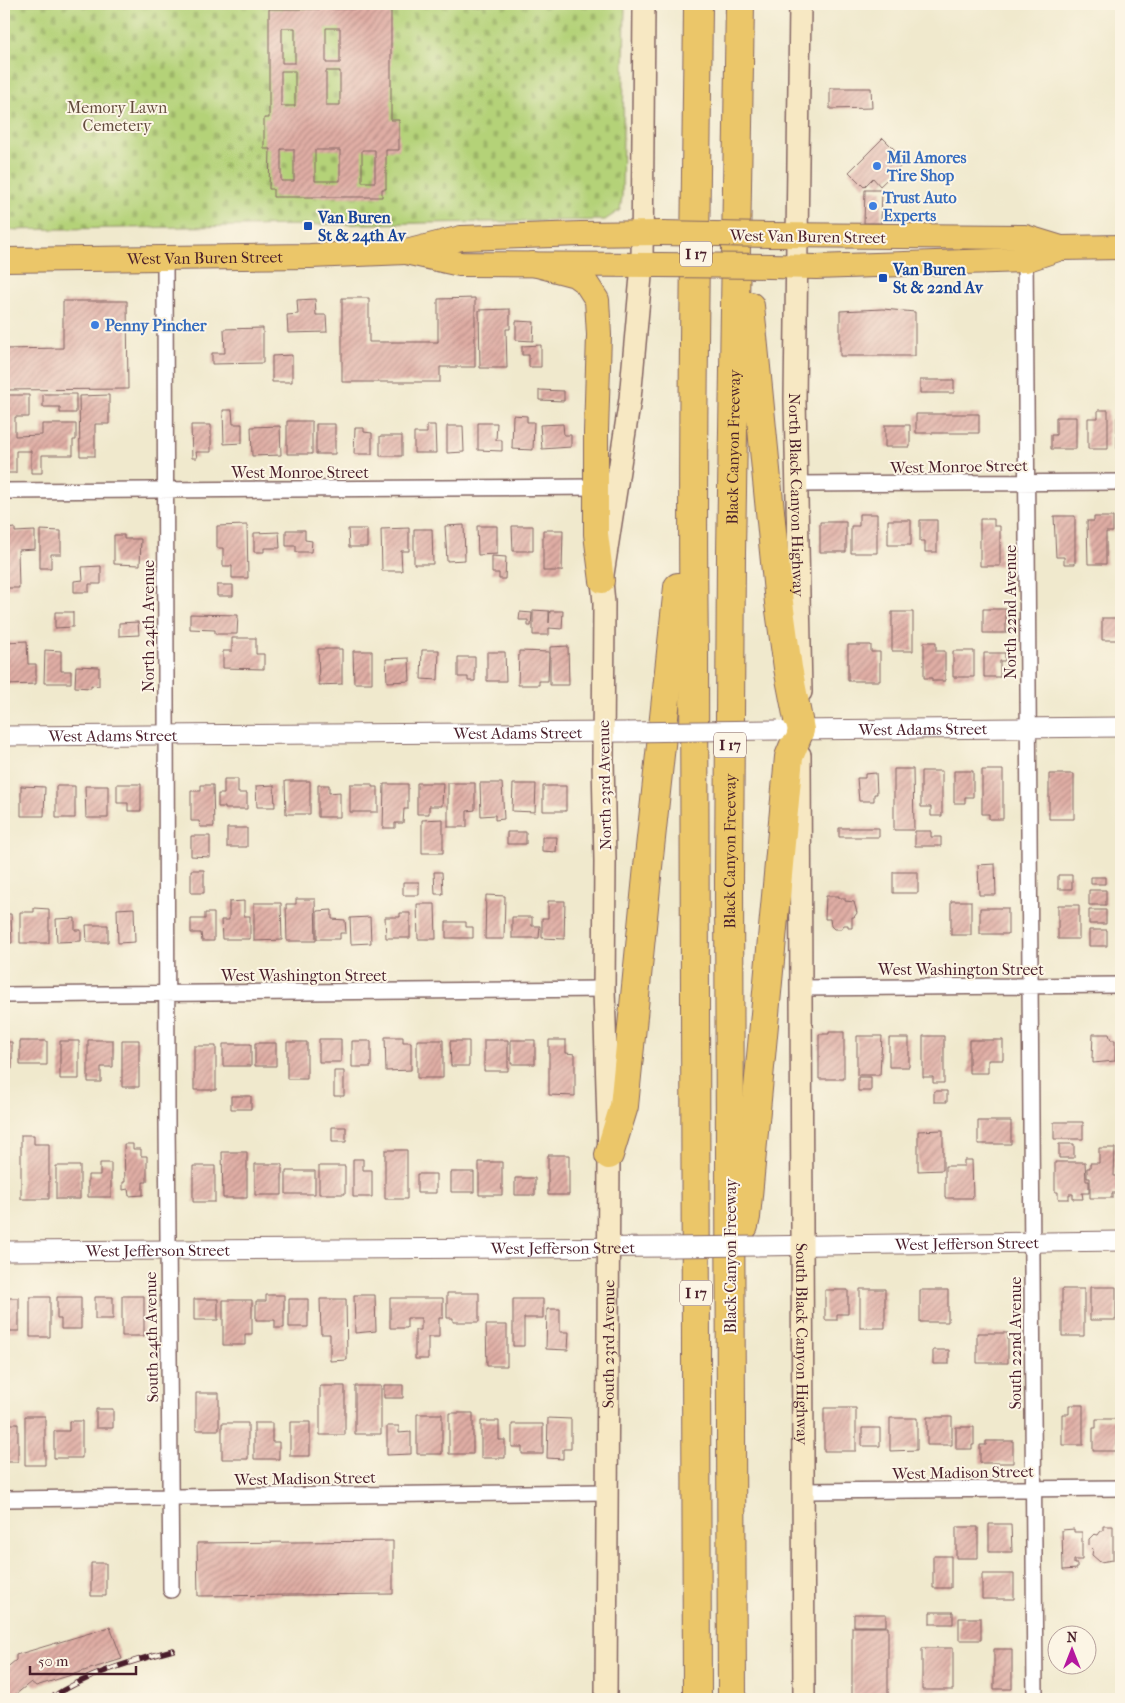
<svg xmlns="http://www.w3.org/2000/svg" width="1125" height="1703" viewBox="0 0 1125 1703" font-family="'IM FELL French Canon',serif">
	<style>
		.cemetery { fill: url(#cemetery-stones); stroke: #7f7852 }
		.building { fill: url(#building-hatch); fill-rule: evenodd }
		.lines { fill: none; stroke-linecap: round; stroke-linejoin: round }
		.minor-casing { stroke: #846664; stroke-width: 18 }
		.tertiary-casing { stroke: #846664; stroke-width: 21 }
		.secondary-casing { stroke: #846664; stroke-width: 24 }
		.primary-casing { stroke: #846664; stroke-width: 26 }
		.motorway-casing { stroke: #846664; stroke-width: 30 }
		.minor { stroke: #fff; stroke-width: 15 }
		.tertiary { stroke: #fff; stroke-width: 19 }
		.secondary { stroke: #f7e8c3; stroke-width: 21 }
		.primary { stroke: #ebc669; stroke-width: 24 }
		.motorway { stroke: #ebc669; stroke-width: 28 }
		.rail-casing { stroke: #4a1f2b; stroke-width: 5.5 }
		.rail { stroke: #fcf5e5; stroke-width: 4; stroke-dasharray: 11; stroke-linecap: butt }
		.tertiary-bridge-casing { stroke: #846664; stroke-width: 21; stroke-linecap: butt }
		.primary-bridge-casing { stroke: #846664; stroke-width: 26; stroke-linecap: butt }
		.tertiary-bridge { stroke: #fff; stroke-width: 19 }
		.primary-bridge { stroke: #ebc669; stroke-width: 24 }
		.shop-dot { fill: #3f7fe0; stroke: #fcf5e5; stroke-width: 2 }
		.transit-dot { fill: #1a4fb4; stroke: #fcf5e5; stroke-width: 2 }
		.labels { text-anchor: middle; stroke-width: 4; stroke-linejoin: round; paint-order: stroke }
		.shield { fill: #fcf5e5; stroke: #7f5f63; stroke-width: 1 }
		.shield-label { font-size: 15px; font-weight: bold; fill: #4a1f2b }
		.park-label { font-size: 16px; fill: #644c3e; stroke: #fcf5e5 }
		.shop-label { font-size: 16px; font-weight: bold; fill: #366cbe; stroke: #fcf5e5; text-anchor: start }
		.transit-label { font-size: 16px; font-weight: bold; fill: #164399; stroke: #fcf5e5; text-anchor: start }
		.street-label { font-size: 16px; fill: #4a1f2b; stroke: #fcf5e5 }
	</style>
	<defs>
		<pattern id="cemetery-stones" width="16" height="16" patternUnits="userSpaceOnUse" patternTransform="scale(1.25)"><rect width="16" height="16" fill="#b4d278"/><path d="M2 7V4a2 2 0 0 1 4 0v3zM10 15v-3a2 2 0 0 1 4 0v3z" fill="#9cb468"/></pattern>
		<pattern id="building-hatch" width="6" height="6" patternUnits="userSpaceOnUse" patternTransform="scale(1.25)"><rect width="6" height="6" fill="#e0aea5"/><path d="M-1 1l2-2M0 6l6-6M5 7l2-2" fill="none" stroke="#b88d87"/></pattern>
	</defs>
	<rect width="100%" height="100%" fill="#fcf5e5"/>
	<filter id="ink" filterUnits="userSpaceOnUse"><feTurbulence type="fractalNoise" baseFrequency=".02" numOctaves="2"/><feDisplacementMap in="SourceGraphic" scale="10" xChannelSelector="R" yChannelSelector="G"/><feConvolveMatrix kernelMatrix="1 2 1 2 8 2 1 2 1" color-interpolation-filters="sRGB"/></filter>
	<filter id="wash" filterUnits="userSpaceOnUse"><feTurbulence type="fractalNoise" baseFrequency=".0096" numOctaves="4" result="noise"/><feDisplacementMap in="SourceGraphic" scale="20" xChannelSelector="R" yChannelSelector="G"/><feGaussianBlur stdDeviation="1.12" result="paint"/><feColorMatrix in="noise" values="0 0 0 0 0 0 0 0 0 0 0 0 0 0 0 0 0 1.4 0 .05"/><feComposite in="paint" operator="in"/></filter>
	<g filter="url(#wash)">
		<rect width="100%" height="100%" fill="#f0e9cd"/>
		<!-- cemetery -->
		<path class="cemetery" d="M4 4H625L622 197 620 210 605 220 4 230Z"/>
		<g id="blocks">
			<!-- building -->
			<path class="building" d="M269 9H391V120H399V150H386V189H382V197H273V189H269L270 149H264V118H269ZM282 28H295V63H282ZM326 28H340V63H326ZM281 71H295V106H281ZM326 71H340V105H326ZM281 149H294V181H281ZM315 150H340V181H315ZM362 150H375V182H362Z
				M830 88H871L872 108 830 109Z
				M883 138 906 161 880 186 873 178 864 187 849 172Z
				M865 190H882L881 223H864Z
				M342 298H369V342H438V299L475 298V367H440V382H342Z
				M315 299 316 315H326L327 332 288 333 287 315 298 314 297 300Z
				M63 301H127L128 389 4 390V349L63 348Z
				M510 309V329H506L507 368H480L479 310Z
				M883 309 915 312V356H840V311Z
				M516 321 534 322 533 341 516 340Z
				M263 328V363L212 364V353H225L224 329Z
				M541 345V367H529V355H522V346Z
				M292 355V382H272V356Z
				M920 380H954V393H920Z
				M539 390 564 391V401L539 400Z
				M43 394H76V413H60V407H43Z
				M4 395H29V417H15V436L42 435V424H76V440H73V455H42V473H31V451H16V473H4Z
				M109 395V424H95V456H80L79 396Z
				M223 410H232L233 424H242V443L224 444Z
				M1098 410H1108V449H1088V418H1098Z
				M916 414H979V433H916Z
				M513 415 527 416V422H534L533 450 512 449Z
				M1056 417H1076V449H1051V435H1056Z
				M1117 417H1121V449H1117Z
				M287 421H312V454H287Z
				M478 423H497L496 440H502V451L478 450Z
				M316 424H335V454H316Z
				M563 424 564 435H571V447L542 449 540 425Z
				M191 425H211V452H196L197 458H192Z
				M427 425H435L436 453H414V433H427Z
				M885 425H910V447H885Z
				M280 426 281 455 252 456 251 427Z
				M447 426H463L464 452 447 453Z
				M355 428H364V432L372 433V454H354Z
				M380 436H402V456H380Z
				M859 514H877V553H851V526H859Z
				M1054 516H1075V564H1064V557H1056Z
				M1094 517H1113V532H1106V564H1088L1087 521H1094Z
				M980 519H994V526H1000V566H980Z
				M888 520H911V545H888Z
				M920 520H937V552H925V541H920Z
				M820 522H846V552H820Z
				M247 525 248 578H232V566H223V548H217V526Z
				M464 525 465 560 447 561 445 526Z
				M477 526H497V554L478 555Z
				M512 526H533V551H513Z
				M15 528V532L35 531V549L18 550 19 588H5L4 529Z
				M409 528V551H401L402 571H382L381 529Z
				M348 529H367V547H349Z
				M414 529H432L433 564H414Z
				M40 530 61 531V554H51V568H40Z
				M286 530H305V540L312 541 311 552H296V546H286Z
				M543 530H563L562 571H543Z
				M279 532 280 548H264V552H254V533Z
				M114 535H124V539H141L140 565 114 564Z
				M492 556 506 557 505 579H499V573H492Z
				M101 566V584H89V592H74V581L83 580 82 567Z
				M217 585H233V596H217Z
				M983 609H1006V633H983Z
				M533 610 549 611V623L550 611H563L562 629 549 628V635H533Z
				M55 612H73V627L55 628Z
				M520 612 532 613 531 626H528V620H519Z
				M892 612H913V651H892Z
				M190 614 238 615 237 634H215V630L190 629Z
				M1102 618H1121V640H1102Z
				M138 622 139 635 119 636V623Z
				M232 638H256V654H264V669L223 668V651H232Z
				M27 641 28 664H36V684L6 685 5 642Z
				M924 642H936V651H945V681H932V678H924Z
				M848 645H871V652H880V681H848Z
				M568 646 569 685H550V647Z
				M318 649H342V684L319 685Z
				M45 650 61 651V671H71V683H44Z
				M422 650H439L438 680 421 679Z
				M353 651H372V683H354Z
				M519 651 549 652 548 681H539V685H518Z
				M953 651H974V677H953Z
				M487 652H505L506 681H487Z
				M984 653H1005V661H1000V677H984Z
				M458 657H475V681H468V677H458Z
				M409 658 410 681 387 682 386 659Z
				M76 666 99 667V686L91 685V688L75 687Z
				M894 769H913L914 830H894Z
				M982 770H1003V819H989V814H982Z
				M921 771H942V816H931V807H921Z
				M954 771H973V797H965V803H954Z
				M876 773 877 794H874V801H859L857 778H865V774Z
				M1049 774H1074V819H1049Z
				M224 779H238V793H247V809H225V807H218V794H224Z
				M285 781H310V814H286Z
				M417 783H443L442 806H429V814H417Z
				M448 783H475V810L467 811V827H448Z
				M480 783H502L504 819 495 820V815L481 816Z
				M117 784H141V811H128V803H117Z
				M350 784H372V787H378V812H350Z
				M384 784H408V809H404L403 823H395V828H383Z
				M513 784H536L535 812 512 811Z
				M201 785H213L214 827H200L199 821H191V791H201Z
				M274 785 275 807H257L256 786Z
				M318 785H329V793L340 792V817H318Z
				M21 786 45 787 44 816H21Z
				M56 786H75V818H56Z
				M85 786H108V818H86Z
				M543 786H566V811H543Z
				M4 787H8V814H4Z
				M443 819V853H422V820Z
				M227 828H247V847H227Z
				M839 828H879V837H839Z
				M915 831H931V837H941V846H915Z
				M507 832H526V844H507Z
				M191 836H210V857L191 856Z
				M542 837H557L556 852 542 851Z
				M995 864 996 895H979L978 865Z
				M1117 868H1121V884H1118Z
				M191 870H204V893H191Z
				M434 872H442L443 894H435Z
				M893 872H918V893H893Z
				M1058 875H1072V889H1058Z
				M1091 877H1105V884H1091Z
				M403 882H419V895H403Z
				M1089 890H1106V905H1089Z
				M486 895 505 896 504 939H485Z
				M826 896H839V898H845V901L854 902 857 913 854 917H852V928H848V925H844L841 929H834L831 926 830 919H825Z
				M296 899H315L316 941H287L286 904H296Z
				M244 901V916H250V939H222L221 920H229V902Z
				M548 901H565L564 939 542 938V918H548Z
				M951 901H971V935H951Z
				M254 903H281L282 940 254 941Z
				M417 904H435L436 939H418Z
				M1058 905H1079V939H1058Z
				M34 908 49 909V943H20V912H34Z
				M134 908 135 942 118 943 117 909Z
				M980 908H1008V934H980Z
				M332 910V919L345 920 346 933H340V939H317V911Z
				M1089 910H1106V924H1089Z
				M205 913H214V941H202L201 933H191V919H205Z
				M400 913H410V938H386L385 917H400Z
				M4 914H11L12 943H4Z
				M370 917 371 943 351 944 350 918Z
				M512 917H532V926H540L539 938H512Z
				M75 918V930H81V941L57 942 56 919Z
				M446 922H466V927H473V938H446Z
				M86 925H108V942H87Z
				M1089 930H1107V946H1089Z
				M829 1032H844V1079H819V1034H829Z
				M1093 1034H1109L1111 1040H1115V1061L1093 1063V1058H1092Z
				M857 1036H882L880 1075H857Z
				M923 1036H944V1083H933V1077H923Z
				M385 1037H403V1042H411V1070L386 1071Z
				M889 1038H909V1067H889Z
				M319 1039H341V1062H319Z
				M88 1040H113V1067H101V1082H88Z
				M122 1040H139V1087H122Z
				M417 1040H443V1078H417Z
				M484 1040H508V1071H484Z
				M511 1040H535V1064H511Z
				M549 1040H566V1053L575 1054V1096L549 1095Z
				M969 1040H1003V1060H988V1073H969Z
				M20 1041H47V1065H20Z
				M60 1041H79V1079H60Z
				M352 1041H371V1067H352Z
				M450 1041H469V1066H451Z
				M4 1042H12V1069H4Z
				M287 1042H307V1079H287Z
				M255 1043H276V1066H255Z
				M223 1044H251V1066H223Z
				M194 1046H216V1090H194Z
				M334 1071H344V1096H334Z
				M858 1077H871V1091H858Z
				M934 1091H947V1102H934Z
				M231 1096H251V1109H231Z
				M978 1121H1011V1144H978Z
				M1054 1122H1083V1139H1054Z
				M332 1127H346V1142H332Z
				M943 1130V1170L918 1171V1131Z
				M21 1135H34V1144H49V1199H21Z
				M124 1144H133V1149H141V1156H147V1182H143V1195L129 1196 128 1189 123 1190V1182H125Z
				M1059 1144H1074V1158H1059Z
				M1099 1148H1115L1114 1176H1117L1118 1193H1112V1198H1090V1178H1087V1168H1090V1163H1099Z
				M385 1150H407V1199H385Z
				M222 1152H247V1198H223Z
				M548 1155H569V1195H548Z
				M353 1159H363V1170H372V1197H353Z
				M964 1160H972L973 1198H945V1166H964Z
				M1119 1160H1121V1189H1120Z
				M479 1162H502V1195H479Z
				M1055 1162H1085L1086 1181H1089V1193H1082L1083 1199H1073V1194H1069V1199H1058V1192H1055Z
				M100 1163H111V1197H88V1175H100Z
				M255 1164H282V1195H255Z
				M56 1166H80V1199H56Z
				M193 1166H215V1202H193Z
				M319 1166H345V1194H319Z
				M286 1171H315V1194H286Z
				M451 1172H474V1192H451Z
				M417 1174H436V1193H417Z
				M515 1178H535V1195H515Z
				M1090 1287H1116V1320H1090Z
				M860 1289H885V1328H860Z
				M1062 1289H1084V1336H1062Z
				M825 1290H848V1314H837V1320H825Z
				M920 1290H948V1322H920Z
				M447 1293H479V1322H453V1318H447Z
				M266 1295H284V1328H275V1320H256V1301H266Z
				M354 1295H375L376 1331 355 1333Z
				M122 1296H144V1336H122Z
				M30 1297H50V1337H30Z
				M57 1297H81V1329H61V1319H57Z
				M95 1297H113V1319H95Z
				M4 1298H19V1331H4Z
				M390 1298H443V1318H439V1337H428V1359H415V1330H421V1318H407V1328H390Z
				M194 1299H218V1320H194Z
				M289 1299H308V1327H289Z
				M320 1299H346L347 1360 330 1361V1334H321Z
				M513 1299H543V1318H524V1346H513Z
				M223 1300H252V1334H245V1345H223Z
				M547 1309H560V1332H569L568 1350 546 1349Z
				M486 1325H507V1366H487Z
				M977 1333H1008V1363H977Z
				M933 1350H949V1364H933Z
				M384 1385H403V1398H384Z
				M320 1386H345V1435H320Z
				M355 1386H381V1434H355Z
				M196 1393H219V1430H196Z
				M1069 1405H1083V1445H1062V1414H1069Z
				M824 1408H856V1451H824Z
				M96 1409H113V1428H96Z
				M449 1413H473V1454H449Z
				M417 1414H442V1454H417Z
				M25 1416H45V1465H25Z
				M927 1417H952V1445H927Z
				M548 1418 571 1419V1449H563V1459L547 1458Z
				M890 1418H917V1450L890 1451Z
				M1096 1419H1117V1451H1093V1428H1096Z
				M69 1421H82V1458H54V1431H69Z
				M481 1421H499V1440H505V1458H481Z
				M290 1422H310V1456H290Z
				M222 1423H248V1459H222Z
				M254 1423H272V1442H279V1459H254Z
				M4 1424H18V1462H4Z
				M512 1424H543V1454H522V1447H512Z
				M387 1426H399V1433L411 1432V1454L387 1455Z
				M956 1427H974V1445H972V1449H956Z
				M862 1428H880V1446H862Z
				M986 1441H1013V1463H980V1445H986Z
				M989 1524H1011L1012 1552H989Z
				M1103 1526H1113V1560L1100 1562 1092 1555 1093 1549 1089 1545V1539L1094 1534 1098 1535 1100 1532 1103 1530Z
				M956 1527H978V1558H956Z
				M1074 1529V1532H1082V1560H1074V1564H1077V1569L1063 1570 1062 1530Z
				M393 1541V1594L198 1596 197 1543Z
				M933 1556H951V1588H933Z
				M91 1563H106V1596H91Z
				M982 1574H1014V1599H982Z
				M930 1612H953V1624H930Z
				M854 1614H886V1626H854Z
				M959 1618H981V1640H959Z
				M110 1627 122 1659 36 1686 31 1682 10 1699H4V1670L16 1660V1655Z
				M852 1627H888V1697H852Z
				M922 1648H953V1690H922Z
				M994 1649H1012V1689H994Z"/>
		</g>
	</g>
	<g filter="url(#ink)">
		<use href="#blocks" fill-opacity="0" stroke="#846664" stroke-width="1"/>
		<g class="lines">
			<defs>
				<path id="minor" d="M1025 251 1035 1699
					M165 258 167 1120 171 1590
					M797 484 1121 482
					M4 491 596 487
					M801 988 1121 985
					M4 995 604 989
					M804 1491 1121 1488
					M4 1499 607 1492"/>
				<g id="tertiary">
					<path id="s1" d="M789 730 1121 727"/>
					<path id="s2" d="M4 736 627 732"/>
					<path id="s3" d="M756 1246 1121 1241"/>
					<path id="s4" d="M4 1251 672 1247"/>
				</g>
				<g id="secondary">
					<path id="s5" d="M800 4 795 400 801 692"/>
					<path id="s6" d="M800 755 804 1699"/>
					<path id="s7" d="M606 1699 609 1155 604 989 605 862 603 759 604 603 602 581 630 399 642 265 644 4"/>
				</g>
				<g id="primary">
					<path d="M769 235 1025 237 1061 248"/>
					<path d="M410 253 460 264 659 265"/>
					<path id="s8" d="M4 260 310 256 406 252 461 238 581 234 661 233"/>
					<path d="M533 264 575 275 586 283 597 300 599 335 596 432V534L602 581"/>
					<path d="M770 266 816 267 1025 260 1061 248 1121 247"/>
				</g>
				<g id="motorway">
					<path d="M609 1155 624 1106 649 857 678 587"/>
					<path d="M744 1226 746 1217 789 757 800 730 788 668 779 603 750 306"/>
					<path d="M697 1699 694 652C691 436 696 220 698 4"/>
					<path id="s9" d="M732 1699 729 881 731 553 740 4"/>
				</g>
			</defs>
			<!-- minor casing -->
			<use href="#minor" class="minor-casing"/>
			<!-- tertiary casing -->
			<use href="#tertiary" class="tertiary-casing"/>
			<!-- secondary casing -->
			<use href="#secondary" class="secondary-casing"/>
			<!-- primary casing -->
			<use href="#primary" class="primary-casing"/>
			<!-- motorway casing -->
			<use href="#motorway" class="motorway-casing"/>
			<!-- minor -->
			<use href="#minor" class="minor"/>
			<!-- tertiary -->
			<use href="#tertiary" class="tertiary"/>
			<!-- secondary -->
			<use href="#secondary" class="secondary"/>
			<!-- primary -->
			<use href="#primary" class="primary"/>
			<!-- motorway -->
			<use href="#motorway" class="motorway"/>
			<defs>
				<path id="rail" d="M49 1699C87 1674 129 1662 173 1650"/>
			</defs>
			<!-- rail casing -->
			<use href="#rail" class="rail-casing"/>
			<!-- rail -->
			<use href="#rail" class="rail"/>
			<defs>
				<path id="tertiary-bridge" d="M627 732 778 730
					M672 1247 756 1246"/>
				<path id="primary-bridge" d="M661 233 769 235
					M659 265 770 266"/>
			</defs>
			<!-- tertiary-bridge casing -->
			<use href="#tertiary-bridge" class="tertiary-bridge-casing"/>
			<!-- primary-bridge casing -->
			<use href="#primary-bridge" class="primary-bridge-casing"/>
			<!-- tertiary-bridge -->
			<use href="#tertiary-bridge" class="tertiary-bridge"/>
			<!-- primary-bridge -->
			<use href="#primary-bridge" class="primary-bridge"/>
		</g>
	</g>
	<!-- markers -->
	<g class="shop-dot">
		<circle cx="877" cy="166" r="5"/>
		<circle cx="873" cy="206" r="5"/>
		<circle cx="95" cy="325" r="5"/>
	</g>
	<g class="transit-dot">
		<rect x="303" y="221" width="10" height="10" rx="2.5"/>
		<rect x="878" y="273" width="10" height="10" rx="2.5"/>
	</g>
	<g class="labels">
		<!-- shield labels -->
		<g class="shield">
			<rect x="680" y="241.5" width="32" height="25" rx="4"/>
			<rect x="714" y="732.5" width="32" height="25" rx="4"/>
			<rect x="680" y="1280.5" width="32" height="25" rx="4"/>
		</g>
		<g class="shield-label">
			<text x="696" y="259">I 17</text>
			<text x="730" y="750">I 17</text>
			<text x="696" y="1298">I 17</text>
		</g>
		<!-- park labels -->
		<g class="park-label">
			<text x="117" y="113">Memory Lawn<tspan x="117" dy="18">Cemetery</tspan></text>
		</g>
		<!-- shop labels -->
		<g class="shop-label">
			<text x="887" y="163">Mil Amores<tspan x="887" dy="18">Tire Shop</tspan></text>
			<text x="883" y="203">Trust Auto<tspan x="883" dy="18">Experts</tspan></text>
			<text x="105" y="331">Penny Pincher</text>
		</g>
		<!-- transit labels -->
		<g class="transit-label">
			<text x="318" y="223">Van Buren<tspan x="318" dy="18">St &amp; 24th Av</tspan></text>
			<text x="893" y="275">Van Buren<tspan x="893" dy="18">St &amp; 22nd Av</tspan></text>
		</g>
		<!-- street labels -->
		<g class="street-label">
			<text transform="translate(808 236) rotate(1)" y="6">West Van Buren Street</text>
			<text dy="6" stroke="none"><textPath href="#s8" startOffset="201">West Van Buren Street</textPath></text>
			<text dy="6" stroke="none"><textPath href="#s9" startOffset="1252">Black Canyon Freeway</textPath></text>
			<text transform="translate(959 466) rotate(-1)" y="6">West Monroe Street</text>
			<text x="300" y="478">West Monroe Street</text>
			<text dy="6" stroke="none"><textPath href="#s5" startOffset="491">North Black Canyon Highway</textPath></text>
			<text transform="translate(1010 612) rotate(-90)" y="6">North 22nd Avenue</text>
			<text transform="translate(148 626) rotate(-90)" y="6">North 24th Avenue</text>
			<text dy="6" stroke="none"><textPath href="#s1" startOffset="134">West Adams Street</textPath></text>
			<text dy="6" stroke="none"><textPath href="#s2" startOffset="514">West Adams Street</textPath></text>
			<text dy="6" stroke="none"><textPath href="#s2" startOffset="109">West Adams Street</textPath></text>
			<text transform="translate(604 785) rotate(-91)" y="6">North 23rd Avenue</text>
			<text dy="6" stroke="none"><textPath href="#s9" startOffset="848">Black Canyon Freeway</textPath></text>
			<text x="961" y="975">West Washington Street</text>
			<text x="304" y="981">West Washington Street</text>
			<text dy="6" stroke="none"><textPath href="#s3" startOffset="211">West Jefferson Street</textPath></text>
			<text dy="6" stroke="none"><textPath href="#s4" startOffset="559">West Jefferson Street</textPath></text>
			<text dy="6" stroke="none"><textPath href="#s4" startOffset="154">West Jefferson Street</textPath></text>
			<text transform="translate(730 1256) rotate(-90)" y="6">Black Canyon Freeway</text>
			<text transform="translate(151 1337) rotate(-91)" y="6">South 24th Avenue</text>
			<text transform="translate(1015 1343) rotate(-90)" y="6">South 22nd Avenue</text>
			<text dy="6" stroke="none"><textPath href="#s7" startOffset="355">South 23rd Avenue</textPath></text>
			<text dy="6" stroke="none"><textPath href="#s6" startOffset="589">South Black Canyon Highway</textPath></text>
			<text transform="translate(963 1472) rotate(-1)" y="6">West Madison Street</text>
			<text transform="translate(305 1478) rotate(-1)" y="6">West Madison Street</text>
		</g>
	</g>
	<!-- margin -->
	<rect width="1125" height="1703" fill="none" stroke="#fcf5e5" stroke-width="20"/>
	<!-- north arrow -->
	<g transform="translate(1072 1650)"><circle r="24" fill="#fcf5e5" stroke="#b59f9b"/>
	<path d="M0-4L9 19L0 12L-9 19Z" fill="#b5179e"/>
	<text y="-8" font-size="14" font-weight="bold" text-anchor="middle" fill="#4a1f2b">N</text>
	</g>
	<!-- scale -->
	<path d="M30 1666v8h106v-8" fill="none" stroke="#4a1f2b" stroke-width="2.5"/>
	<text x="38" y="1666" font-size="15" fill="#4a1f2b" stroke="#fcf5e5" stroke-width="4" paint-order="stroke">50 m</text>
</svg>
